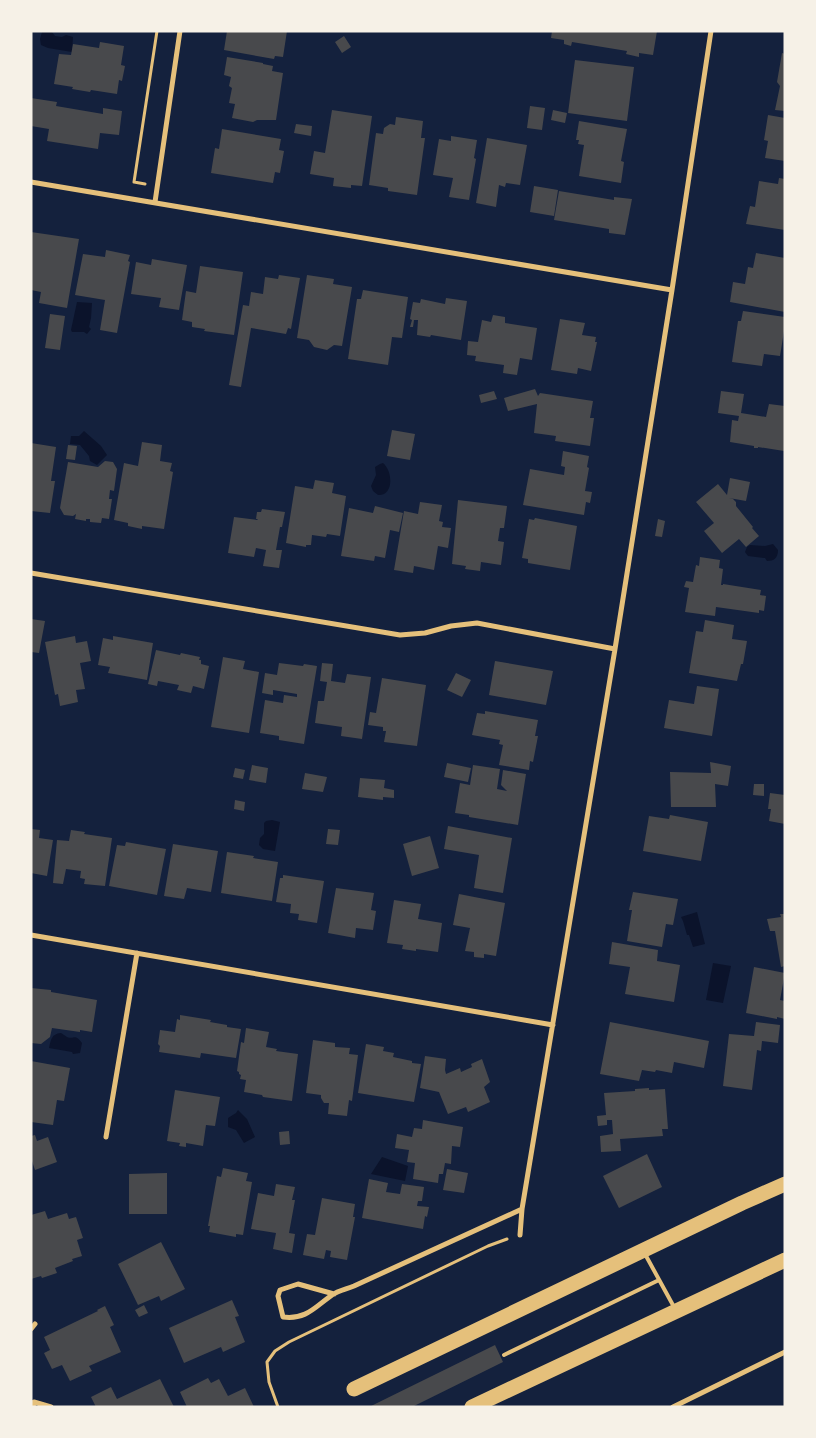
<svg xmlns="http://www.w3.org/2000/svg" width="816" height="1438" viewBox="0 0 816 1438" font-family="'Source Sans 3',sans-serif">
	<style>
		.water { fill: #0b132b }
		.building { fill: #48494c }
		.lines { fill: none; stroke-linecap: round; stroke-linejoin: round }
		.path { stroke: #e5c07b; stroke-width: 3 }
		.service { stroke: #e5c07b; stroke-width: 4 }
		.minor { stroke: #e5c07b; stroke-width: 5 }
		.motorway { stroke: #e5c07b; stroke-width: 15 }
	</style>
	<rect width="100%" height="100%" fill="#14213d"/>
	<!-- water -->
	<path class="water" d="M42 32H52L55 36 62 37 66 35 73 37 72 52 48 48 41 45 40 39Z
		M77 302 92 303 91 318 89 327 91 329 87 334 84 332H72L71 330Z
		M84 431 101 446 107 455 97 465 90 461 89 456 80 445 70 444 71 436H79Z
		M383 463C393 471 394 496 378 495L373 491 371 486 376 475 375 467 380 464Z
		M773 544 778 550C778 558 774 561 767 561L765 558 748 556 745 552 747 547 750 545 765 546Z
		M272 820 280 822 275 851 263 849 259 845 260 838 264 834V823L266 821Z
		M697 912 705 944 693 947 689 935H687L683 921 681 917Z
		M713 963 731 966 723 1003 706 1000Z
		M61 1033C63 1034 65 1036 67 1037 75 1040 74 1033 82 1043L80 1053 73 1054 72 1052 49 1048C51 1040 51 1034 61 1033Z
		M238 1110 247 1119 255 1137 244 1143 236 1130 228 1127V1118L236 1113Z
		M382 1157 408 1166 405 1181 371 1174Z"/>
	<!-- building -->
	<path class="building" d="M227 31H287L283 57 275 56 274 59 224 50Z
		M552 31H657L653 55 639 53V57L626 54 627 51 572 42 571 46 564 44V40L551 38Z
		M344 36 351 47 342 53 335 42Z
		M100 42 124 46 121 65 125 66 122 81 119 80 117 94 91 90 90 92 72 89 73 87 54 84 59 54 71 55 73 44 99 48Z
		M782 53 785 54V111L775 110 780 86 777 82Z
		M227 57 263 63V64L273 66 272 71 283 73 276 120H257L253 122 232 118 235 104 229 103 232 88 229 86 231 77 224 75Z
		M575 60 634 67 627 121 568 113Z
		M31 98 57 102 56 106 103 114V108L122 111 119 135 100 133 98 149 47 141 49 129 31 126Z
		M530 106 545 108 542 130 527 128Z
		M332 110 372 116 362 186 351 185V188L333 186 334 178 310 174 314 151 325 153Z
		M553 110 567 113 565 123 551 120Z
		M768 115 785 118V161L765 158 768 141 764 140Z
		M396 117 423 121 421 138H425L417 195 388 191V188L369 185 376 133 383 134 384 128 390 124 395 125Z
		M579 121 627 129 621 161 624 162 621 183 579 176 584 145 578 144 579 140H576Z
		M296 124 312 126 311 136 294 133Z
		M222 129 281 139 279 150 284 151 280 173 275 172 273 183 211 173 215 148 219 149Z
		M451 136 477 140 474 158 476 159 469 200 449 197 453 178 433 175 439 139 451 141Z
		M487 138 527 145 520 185 506 183 505 187 499 185 496 207 476 203Z
		M779 178 785 179V230L746 224 750 206 755 207 759 181 778 184Z
		M534 186 558 190 554 216 530 212Z
		M559 191 614 200V197L632 199 625 235 609 233V229L554 220Z
		M31 232 79 239 67 308 39 303 41 292 31 290Z
		M106 250 130 255 128 261 130 262 117 333 100 330 105 300 75 295 83 254 105 257Z
		M756 253 785 258V312L730 302 733 282 745 284 748 267 753 268Z
		M152 259 187 265 179 310 159 307 161 298 131 294 136 262 151 265Z
		M200 266 243 272 234 335 204 331 205 329 192 327V322L182 320 186 291 196 293Z
		M279 275 300 278 291 329 288 328 286 334 251 328 241 387 229 385 243 305 249 306 251 292 263 294 265 277 278 279Z
		M307 275 334 279 333 284 352 287 342 346 334 345 327 350 314 347 309 340 297 338Z
		M363 290 408 297 402 338 392 337 388 365 348 359 357 299H361Z
		M446 298 467 301 461 340 431 335 430 337 417 335 418 320H414L413 327H410L412 320 410 319 413 302 420 303 421 299 445 304Z
		M743 311 785 317V325L780 356 764 354 762 366 732 362 738 321H741Z
		M50 314 65 316 60 350 45 348Z
		M493 315 505 317V323L537 328 532 360 520 358 517 375 503 373 504 365 475 361 476 356 467 355 468 341 478 342 482 320 491 322Z
		M560 319 585 323 582 335 596 337 595 342H597L591 371 578 368 577 374 551 370Z
		M535 389 538 396 540 393 593 401 590 418H594L590 446 555 441 556 436 534 433 537 404 508 411 504 398Z
		M494 391 497 399 481 403 479 395Z
		M721 391 744 394 741 413 766 417 769 404 785 406 784 451 758 447V448H754V446L730 442 732 420 738 421 739 416 718 413Z
		M392 430 415 434 410 460 387 456Z
		M142 442 162 445 160 461 172 463 170 471 173 472 164 529 142 526V529L128 526V523L114 520 124 463 138 466Z
		M31 443 56 447 51 481H55L50 513 31 511Z
		M68 445 77 446 75 460 66 459Z
		M563 451 589 456 587 467 589 468 585 491 592 492 590 503 586 502 584 515 523 505 530 469 564 475 565 467 561 466Z
		M105 461 113 462 117 469 114 491 110 490 109 499H112L109 519 102 518 101 523 90 522V519H86V521L75 519 76 514 73 516 64 515 60 508 68 462 98 467Z
		M730 478 750 482 746 501 729 498 733 499 736 502V506L753 527 752 528 759 536 746 547 739 539 722 553 704 531 714 523 696 502 718 484 727 495Z
		M315 480 334 483 332 493 346 496 340 536 327 534 326 537 312 535 311 545H306V547L286 543 295 486 313 489Z
		M458 500 507 506 504 528H500L498 541 504 542 501 565 481 562 480 571 465 569 466 566 452 564Z
		M420 502 442 505 439 521 443 522 442 527 451 528 448 548 438 546 434 570 414 566 413 573 394 570 404 511 418 514Z
		M375 506 403 513 399 532 390 530 385 558 375 556 374 561 341 556 349 508 373 513Z
		M262 509 285 512 282 527H280L276 550H282L279 568 263 566 266 550 256 548 254 557 228 553 234 517 257 520 258 519H256L257 512H261Z
		M535 518 577 526 570 570 528 563V559L522 558 529 519 534 520Z
		M658 519 665 521 662 537 655 536Z
		M700 557 720 560 719 568 723 569 721 585H723V584L761 590 760 595 766 596 764 611 759 610V613L716 607 715 616 685 612 689 588 684 587 686 581 693 582 696 565 699 566Z
		M31 619 45 621 39 653 31 652Z
		M705 620 734 625 732 639 747 641 743 664H741L737 681 689 673 696 631 703 632Z
		M75 636 76 643 87 641 91 661 80 663 85 689 76 690 78 702 60 706 58 694 55 695 45 642Z
		M113 636 153 643 147 680 108 673 110 667 98 665 103 638 113 640Z
		M156 650 180 655 181 653 200 657 199 660H201V664L209 666 204 689 193 686 191 693 177 690 179 685 158 681 157 686 148 684Z
		M223 657 245 661 243 669 259 672 249 733 211 727Z
		M495 661 553 671 546 705 489 695Z
		M279 663 303 666 304 664 317 666 304 744 279 740V736L260 733 265 700 283 703 284 695 297 697V694L273 690V695L262 693 265 673 277 675Z
		M322 663 333 664 331 681 345 683 347 674 371 677 362 739 341 736 342 727 315 723 318 701H324L327 682 320 681Z
		M456 673 471 680 462 697 447 690Z
		M382 678 426 685 417 746 384 742 386 731H383V727L368 725 370 712 376 713Z
		M697 686 719 689 712 736 664 728 669 700 694 704Z
		M485 711 538 720 535 736H538L533 762 530 761 529 770 499 765 503 745 499 744 500 740 472 735 477 713 485 714Z
		M710 762 731 766 728 786 715 784 716 807H671L670 772 711 773Z
		M447 763 471 768 468 782 444 777Z
		M252 765 268 768 266 783 249 780Z
		M473 765 500 769 497 789 507 791 501 785 503 770 526 774 518 825 469 817V815L455 813 460 783 470 785Z
		M235 768 245 770 243 779 233 777Z
		M305 773 327 777 323 792 302 789Z
		M360 778 385 780 384 788 394 790V798L383 797V800L358 797Z
		M754 784H764V796L753 795Z
		M770 793 785 795V824L769 821 771 809H768Z
		M235 800 245 802 244 811 234 809Z
		M670 815 708 822 701 861 643 851 649 816 669 819Z
		M448 826 512 838 503 893 474 888 479 855 444 849Z
		M31 829 40 830 39 838 53 840 47 876 31 873Z
		M328 829 340 830 338 845 326 844Z
		M71 830 85 832 84 834 112 838 105 886 84 884 85 879 80 878 81 871 66 869 63 884 53 883 57 840 69 841Z
		M430 836 439 868 412 876 403 844Z
		M126 842 166 849 157 895 109 886 117 845 125 846Z
		M173 844 218 851 211 892 187 888 184 899 164 896Z
		M227 852 254 856 253 858 278 862 272 901 221 893Z
		M283 875 324 881 317 923 298 920 299 914 290 913 291 904 276 902 280 878H283Z
		M336 888 374 893 371 910 376 911 373 930 356 928 355 938 328 933Z
		M633 892 678 899 673 925 666 924 662 947 627 941 632 910H629Z
		M459 894 505 903 496 956 484 954V958L474 957V952L465 951 470 928 453 925Z
		M394 900 421 904 418 919 442 923 438 952 416 949V951L402 949 403 945 387 943Z
		M780 914H785V966L781 967 775 931H770L767 919 781 917Z
		M612 942 658 950 657 961 680 965 674 1002 625 994 630 967 609 964Z
		M754 967 785 973 780 1000 785 1001V1019L777 1017V1019L746 1013Z
		M31 988 51 990V992L97 1000 92 1032 80 1030V1032L52 1028 50 1037 41 1044 31 1043Z
		M180 1015 211 1020 210 1022 227 1025V1027L241 1029 236 1058 201 1053 200 1058 159 1052 160 1046 158 1044 160 1030 175 1032 177 1019 180 1020Z
		M610 1022 709 1041 704 1068 674 1062 672 1073 656 1070 655 1072 642 1070 639 1081 600 1074Z
		M756 1022 780 1025 778 1043 762 1041 761 1051 757 1050 752 1090 723 1086 729 1034 754 1036Z
		M246 1028 269 1032 266 1047 277 1049 276 1051 298 1054 292 1101 263 1097 262 1095 244 1092 246 1080 240 1079 241 1075 239 1074V1072L237 1071 241 1042 244 1043Z
		M313 1040 335 1043V1047L350 1048 349 1054 358 1055 352 1101 349 1100 347 1116 328 1114 329 1103H324L321 1098V1095L306 1093Z
		M366 1044 384 1047 383 1051 394 1053 393 1057 412 1061V1063L421 1064 414 1102 358 1093Z
		M425 1056 446 1059 445 1070 446 1074 460 1068 461 1072 472 1067 471 1064 482 1059 490 1082 484 1087 490 1102 468 1112 466 1107 448 1114 439 1092 420 1088Z
		M31 1061 70 1068 64 1101 57 1100 53 1125 31 1122Z
		M649 1088V1090L665 1089 668 1129H662L663 1136 620 1139 621 1151 601 1152 600 1136 613 1134 612 1120H607V1125L598 1126 597 1116 606 1115 604 1093 635 1091V1089Z
		M175 1090 220 1097 215 1126 206 1125 203 1146 186 1143V1147L179 1146 180 1143 167 1141Z
		M423 1120 463 1127 460 1147 452 1146 451 1164 445 1163 443 1174H439L438 1183 413 1179 415 1163 407 1162 409 1150 395 1148 397 1134 412 1137 414 1128 422 1129Z
		M289 1131 290 1144 280 1145 279 1132Z
		M35 1135 37 1141 48 1137 57 1162 35 1170 31 1158V1136Z
		M647 1154 662 1187 619 1208 603 1176Z
		M223 1168 248 1173 246 1181 252 1182 243 1235 236 1234V1237L209 1232 210 1226H208L217 1176 221 1177Z
		M447 1169 468 1173 464 1193 443 1190Z
		M167 1173V1214H129V1174Z
		M369 1179 388 1183 386 1192 400 1194 402 1184 424 1187 422 1201H418L417 1206 429 1207 427 1217 425 1216 423 1229 362 1218Z
		M276 1184 295 1187 292 1200H295L289 1233 295 1234 292 1253 273 1249 276 1233 251 1229 258 1193 274 1196Z
		M322 1198 355 1204 353 1217H355L347 1260 330 1257 331 1251 326 1250 324 1259 303 1255 307 1234 315 1235Z
		M45 1211 48 1219 67 1213 69 1219 76 1217 83 1238 77 1240 82 1256 72 1259 73 1261 55 1268 57 1273 42 1278 41 1276 31 1279V1215Z
		M161 1242 185 1289 161 1301 159 1296 138 1305 118 1264Z
		M232 1300 239 1316 235 1317 245 1342 223 1352 221 1347 184 1363 169 1328Z
		M144 1305 148 1313 139 1317 135 1310Z
		M105 1306 114 1325 110 1327 121 1352 89 1366 92 1371 70 1381 62 1365 52 1369 44 1353 50 1350 44 1337 98 1311 97 1310Z
		M495 1345 503 1362 412 1407H369Z
		M208 1378 211 1383 219 1379 228 1396 245 1388 254 1407H187L180 1392Z
		M160 1379 174 1407H96L91 1397 111 1387 117 1399Z"/>
	<g class="lines">
		<!-- path -->
		<path class="path" d="M145 184 134 182 157 31
			M278 1407 269 1382 267 1362 275 1351 289 1342 488 1246 507 1239"/>
		<!-- service -->
		<path class="service" d="M645 1254 674 1307
			M504 1355 659 1280"/>
		<!-- minor -->
		<path class="minor" d="M31 182 672 290
			M155 202 180 31
			M31 573 400 635 425 633 451 626 477 623 615 649
			M31 935 553 1025
			M106 1137 137 953
			M520 1235 522 1209 615 649 672 290 711 31
			M334 1294 298 1284 280 1290 278 1296 283 1317C306 1320 315 1307 332 1295 338 1291 347 1289 354 1286L522 1209
			M31 1329 35 1324
			M33 1407 34 1402 51 1407
			M673 1407 785 1352"/>
		<!-- motorway -->
		<path class="motorway" d="M354 1389 742 1203 785 1184
			M472 1407 785 1260"/>
	</g>
	<!-- border -->
	<rect width="816" height="1438" fill="none" stroke="#f6f1e7" stroke-width="65"/>
</svg>
